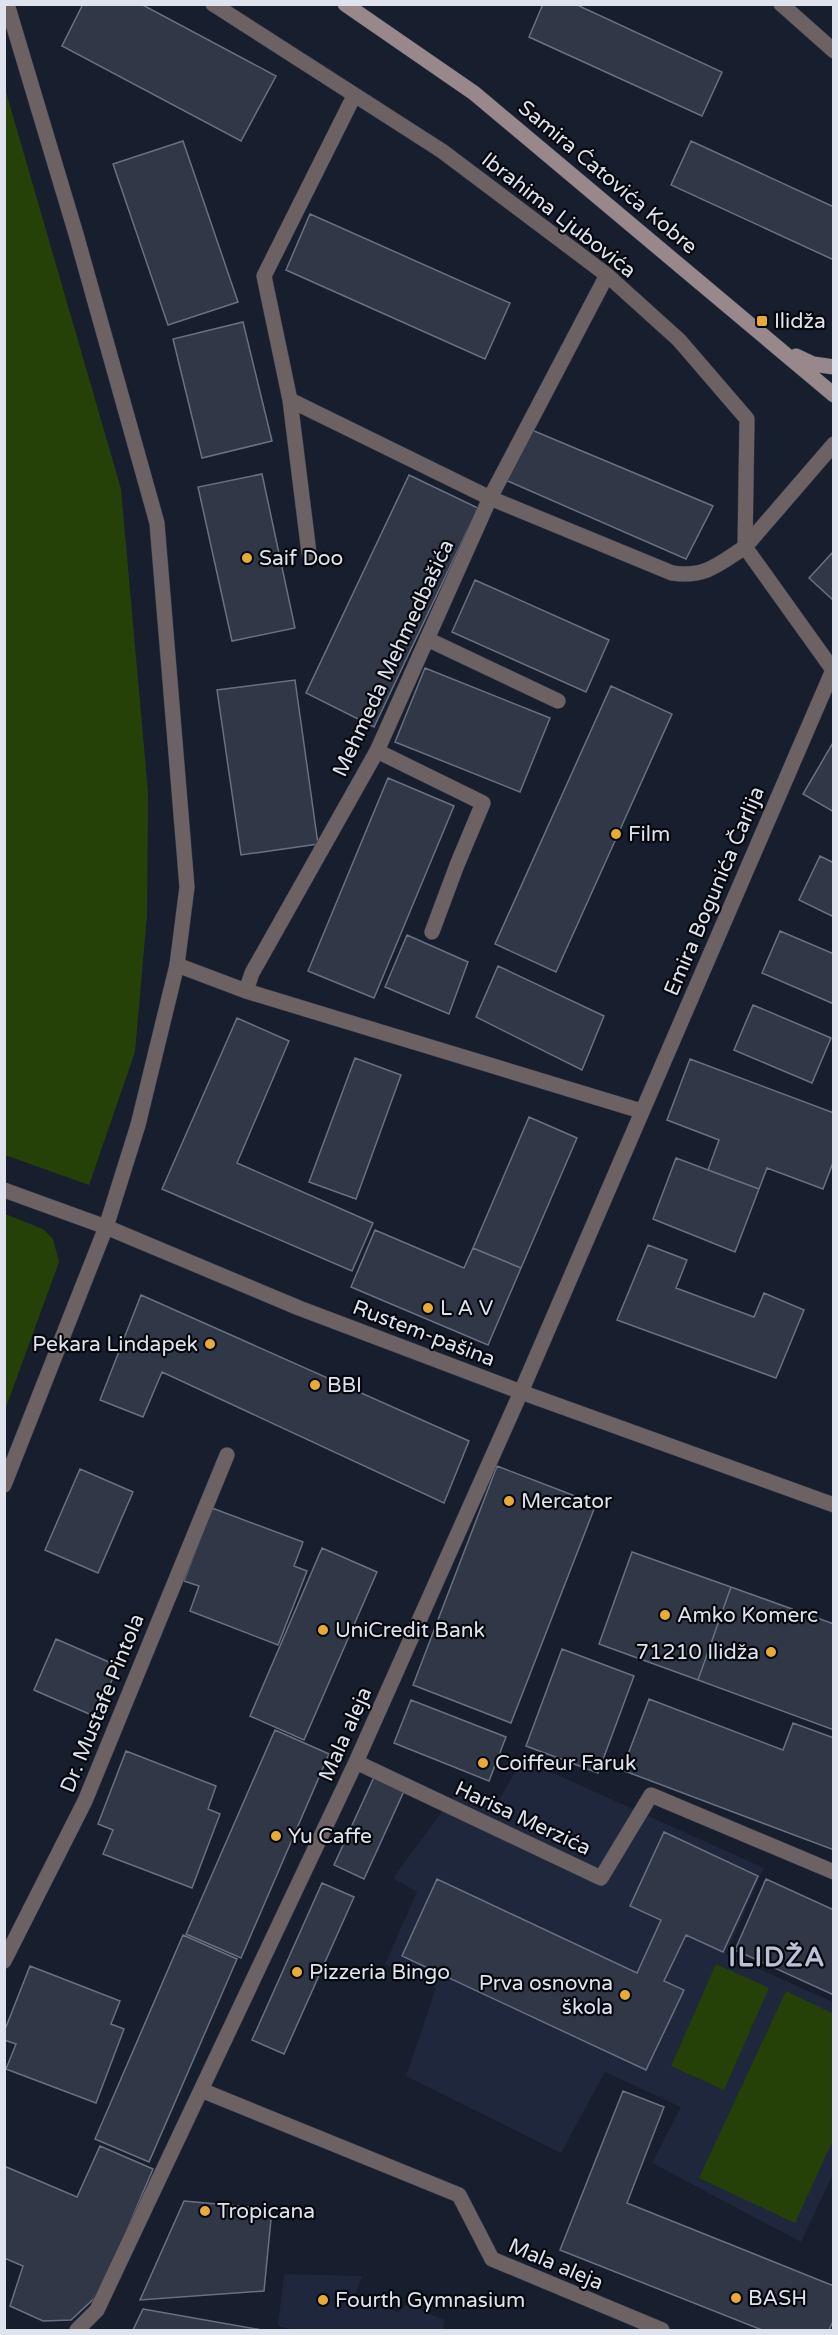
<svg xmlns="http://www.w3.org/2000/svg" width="838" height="2335" viewBox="0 0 838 2335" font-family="'Varela Round',sans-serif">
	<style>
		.built { fill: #1e273c }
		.green { fill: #264108 }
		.building { fill: #303747; stroke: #687183; stroke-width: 1.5 }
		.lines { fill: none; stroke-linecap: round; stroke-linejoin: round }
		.service-casing { stroke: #333a48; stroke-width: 16 }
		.pedestrian-casing { stroke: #333a48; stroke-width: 16 }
		.minor-casing { stroke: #333a48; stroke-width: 16 }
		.secondary-casing { stroke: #333a48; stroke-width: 16 }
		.service { stroke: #6c6163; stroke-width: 15 }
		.pedestrian { stroke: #6c6163; stroke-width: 15 }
		.minor { stroke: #6c6163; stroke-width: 15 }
		.secondary { stroke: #98878b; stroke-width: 15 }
		.poi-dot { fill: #e8ab37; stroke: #06080e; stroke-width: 2 }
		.labels { text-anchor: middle; stroke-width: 4.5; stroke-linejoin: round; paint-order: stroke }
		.street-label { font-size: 21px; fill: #dee3ee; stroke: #06080e }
		.poi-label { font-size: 21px; fill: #dee3ee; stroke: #06080e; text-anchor: start }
		.district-label { font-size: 27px; font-weight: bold; letter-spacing: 1.5px; fill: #b9c2d7; stroke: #06080e }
	</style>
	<rect width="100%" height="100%" fill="#171e2d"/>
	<!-- built -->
	<path class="built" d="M522 1759 764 1868 726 1954 833 2002V2174L801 2242 652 2163 681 2107 605 2072 561 2153 406 2076 436 1988 385 1964 417 1892 393 1878 455 1794 495 1808Z
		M284 2274 362 2276 355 2296 398 2312 407 2304 444 2320 443 2330H294L278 2326Z"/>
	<!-- green -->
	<path class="green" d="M4 85 121 489 148 792 147 915 135 1052 89 1185 5 1155Z
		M5 1214 43 1229 53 1239 59 1262 5 1410Z
		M716 1964 769 1988 724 2090 671 2066Z
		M786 1991 834 2014 833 2140 795 2223 699 2178Z"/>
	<!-- building -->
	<path class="building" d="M83 4H141L276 76 241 141 62 46Z
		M543 4H575L722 72 702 116 529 37Z
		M183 141 238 302 168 325 113 164Z
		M691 141 834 207V260L671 185Z
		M310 214 510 303 485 359 286 270Z
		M243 322 272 441 202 458 173 339Z
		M527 428 713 506 686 559 503 479Z
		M262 474 295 628 232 641 198 487Z
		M409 475 478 508 374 727 306 693Z
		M834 551V601L809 578Z
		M475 580 609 640 586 692 452 632Z
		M425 668 550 718 520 792 395 742Z
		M295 680 318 844 241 855 217 690Z
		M611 686 672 714 556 972 495 944Z
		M834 741V812L803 794Z
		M388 778 454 806 374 998 308 971Z
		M820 856 834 863V917L799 900Z
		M780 931 834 954V1004L762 973Z
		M407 935 468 962 449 1014 385 987Z
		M498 966 604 1016 582 1070 476 1017Z
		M753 1005 831 1038 812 1083 734 1050Z
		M237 1018 289 1041 237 1163 373 1223 352 1271 162 1189Z
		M355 1058 401 1075 356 1199 309 1182Z
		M690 1059 834 1113V1160L823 1189 767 1168 759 1189 708 1170 719 1140 667 1120Z
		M529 1117 577 1138 521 1268 473 1248Z
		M676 1158 759 1189 735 1252 653 1219Z
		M375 1230 464 1268 473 1248 521 1268 488 1345 351 1287Z
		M648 1245 687 1260 676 1288 754 1317 764 1293 804 1310 776 1378 617 1320Z
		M141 1295 469 1441 444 1503 162 1372 143 1417 100 1400Z
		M497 1466 596 1504 511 1723 413 1685Z
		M80 1469 133 1492 98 1573 45 1550Z
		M212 1508 303 1542 294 1566 307 1571 278 1645 190 1611 199 1586 184 1581Z
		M322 1548 377 1572 304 1740 250 1716Z
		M632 1552 731 1587 698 1680 599 1644Z
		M731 1587 834 1624V1730L698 1680Z
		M56 1639 118 1666 96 1717 34 1690Z
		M562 1649 634 1676 598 1773 526 1746Z
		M649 1699 783 1750 793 1723 834 1738V1850L622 1770Z
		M411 1700 506 1737 489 1781 394 1743Z
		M275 1730 329 1754 241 1958 186 1934Z
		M126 1751 216 1786 208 1809 220 1814 192 1888 103 1854 113 1830 98 1824Z
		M374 1777 404 1791 364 1879 334 1865Z
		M664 1832 758 1876 723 1952 686 1935 664 1981 684 1990 646 2070 402 1956 437 1879 637 1973 661 1920 630 1906Z
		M766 1879 834 1910V1995L735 1950Z
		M322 1883 354 1897 284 2054 252 2040Z
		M183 1935 237 1959 149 2162 95 2139Z
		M30 1966 120 2001 111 2024 124 2029 96 2103 6 2069 16 2044 4 2040V2032Z
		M623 2091 664 2107 627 2203 834 2286V2319L829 2330H762L560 2250Z
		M100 2146 153 2169 100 2293 71 2320 43 2321 10 2306 23 2266 4 2258V2166L77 2197Z
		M184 2201 272 2209 264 2291 140 2300Z
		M143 2309 262 2330H133Z"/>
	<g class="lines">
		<defs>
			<path id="service" d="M213 4 442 151 607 275 679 340 747 419 745 547C719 564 705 578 672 573L490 498 290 400
				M309 553 290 400 264 276 354 96
				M427 639 558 701
				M377 751 483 803 457 865 432 932
				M177 965 246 991 252 973 377 751 490 498 607 275
				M246 991 641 1111"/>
			<path id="pedestrian" d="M356 1762 601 1878 651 1795 834 1872
				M201 2090 459 2195 492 2259 662 2330
				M77 2330 97 2310 356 1762 521 1392"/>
			<path id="minor" d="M781 4 834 51
				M4 1190 106 1227 299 1308 521 1392 834 1505
				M521 1392 833 670 745 547 834 444
				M4 1485 106 1227 138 1125 177 965 187 887 157 523 76 234 7 4
				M4 1961 85 1801 227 1455"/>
			<path id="secondary" d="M345 4 474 93 834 395
				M796 356 813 364 834 367"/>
		</defs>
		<!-- service casing -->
		<use href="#service" class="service-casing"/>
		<!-- pedestrian casing -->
		<use href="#pedestrian" class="pedestrian-casing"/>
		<!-- minor casing -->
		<use href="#minor" class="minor-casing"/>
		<!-- secondary casing -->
		<use href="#secondary" class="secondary-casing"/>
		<!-- service -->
		<use href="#service" class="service"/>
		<!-- pedestrian -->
		<use href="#pedestrian" class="pedestrian"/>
		<!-- minor -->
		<use href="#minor" class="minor"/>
		<!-- secondary -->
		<use href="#secondary" class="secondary"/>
	</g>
	<!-- markers -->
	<g class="poi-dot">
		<rect x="756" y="315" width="12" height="12" rx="3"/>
		<circle cx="247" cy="558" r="6"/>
		<circle cx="616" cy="834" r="6"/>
		<circle cx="428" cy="1308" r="6"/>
		<circle cx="210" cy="1344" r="6"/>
		<circle cx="315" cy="1385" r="6"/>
		<circle cx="509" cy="1501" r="6"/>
		<circle cx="665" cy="1615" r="6"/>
		<circle cx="323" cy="1630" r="6"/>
		<circle cx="771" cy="1652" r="6"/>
		<circle cx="483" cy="1763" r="6"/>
		<circle cx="276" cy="1836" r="6"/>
		<circle cx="297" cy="1972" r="6"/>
		<circle cx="625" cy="1995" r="6"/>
		<circle cx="205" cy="2211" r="6"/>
		<circle cx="736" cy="2298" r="6"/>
		<circle cx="323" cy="2300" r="6"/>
	</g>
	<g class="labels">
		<!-- street labels -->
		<g class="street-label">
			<text transform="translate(608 177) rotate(40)" y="7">Samira Ćatovića Kobre</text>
			<text transform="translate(559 215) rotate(38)" y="7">Ibrahima Ljubovića</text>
			<text transform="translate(393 658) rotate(-65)" y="7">Mehmeda Mehmedbašića</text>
			<text transform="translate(714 891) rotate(-67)" y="7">Emira Bogunića Čarlija</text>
			<text transform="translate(424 1333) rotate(21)" y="7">Rustem-pašina</text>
			<text transform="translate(102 1703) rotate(-68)" y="7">Dr. Mustafe Pintola</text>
			<text transform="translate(345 1734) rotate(-66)" y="7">Mala aleja</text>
			<text transform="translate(523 1818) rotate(25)" y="7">Harisa Merzića</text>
			<text transform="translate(556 2264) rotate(23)" y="7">Mala aleja</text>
		</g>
		<!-- poi labels -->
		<g class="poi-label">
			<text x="774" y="328">Ilidža</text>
			<text x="259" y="565">Saif Doo</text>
			<text x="628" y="841">Film</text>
			<text x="440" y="1315">L A V</text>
			<text x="198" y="1351" text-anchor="end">Pekara Lindapek</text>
			<text x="327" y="1392">BBI</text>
			<text x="521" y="1508">Mercator</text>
			<text x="677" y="1622">Amko Komerc</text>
			<text x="335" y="1637">UniCredit Bank</text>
			<text x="759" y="1659" text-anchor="end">71210 Ilidža</text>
			<text x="495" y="1770">Coiffeur Faruk</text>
			<text x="288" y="1843">Yu Caffe</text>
			<text x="309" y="1979">Pizzeria Bingo</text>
			<text x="613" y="1990" text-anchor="end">Prva osnovna<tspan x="613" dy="24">škola</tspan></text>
			<text x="217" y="2218">Tropicana</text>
			<text x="748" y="2305">BASH</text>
			<text x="335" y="2307">Fourth Gymnasium</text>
		</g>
		<!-- district labels -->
		<g class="district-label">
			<text x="777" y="1966">ILIDŽA</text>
		</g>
	</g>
	<!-- border -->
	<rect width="838" height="2335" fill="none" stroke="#dee3ee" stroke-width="12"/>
</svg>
